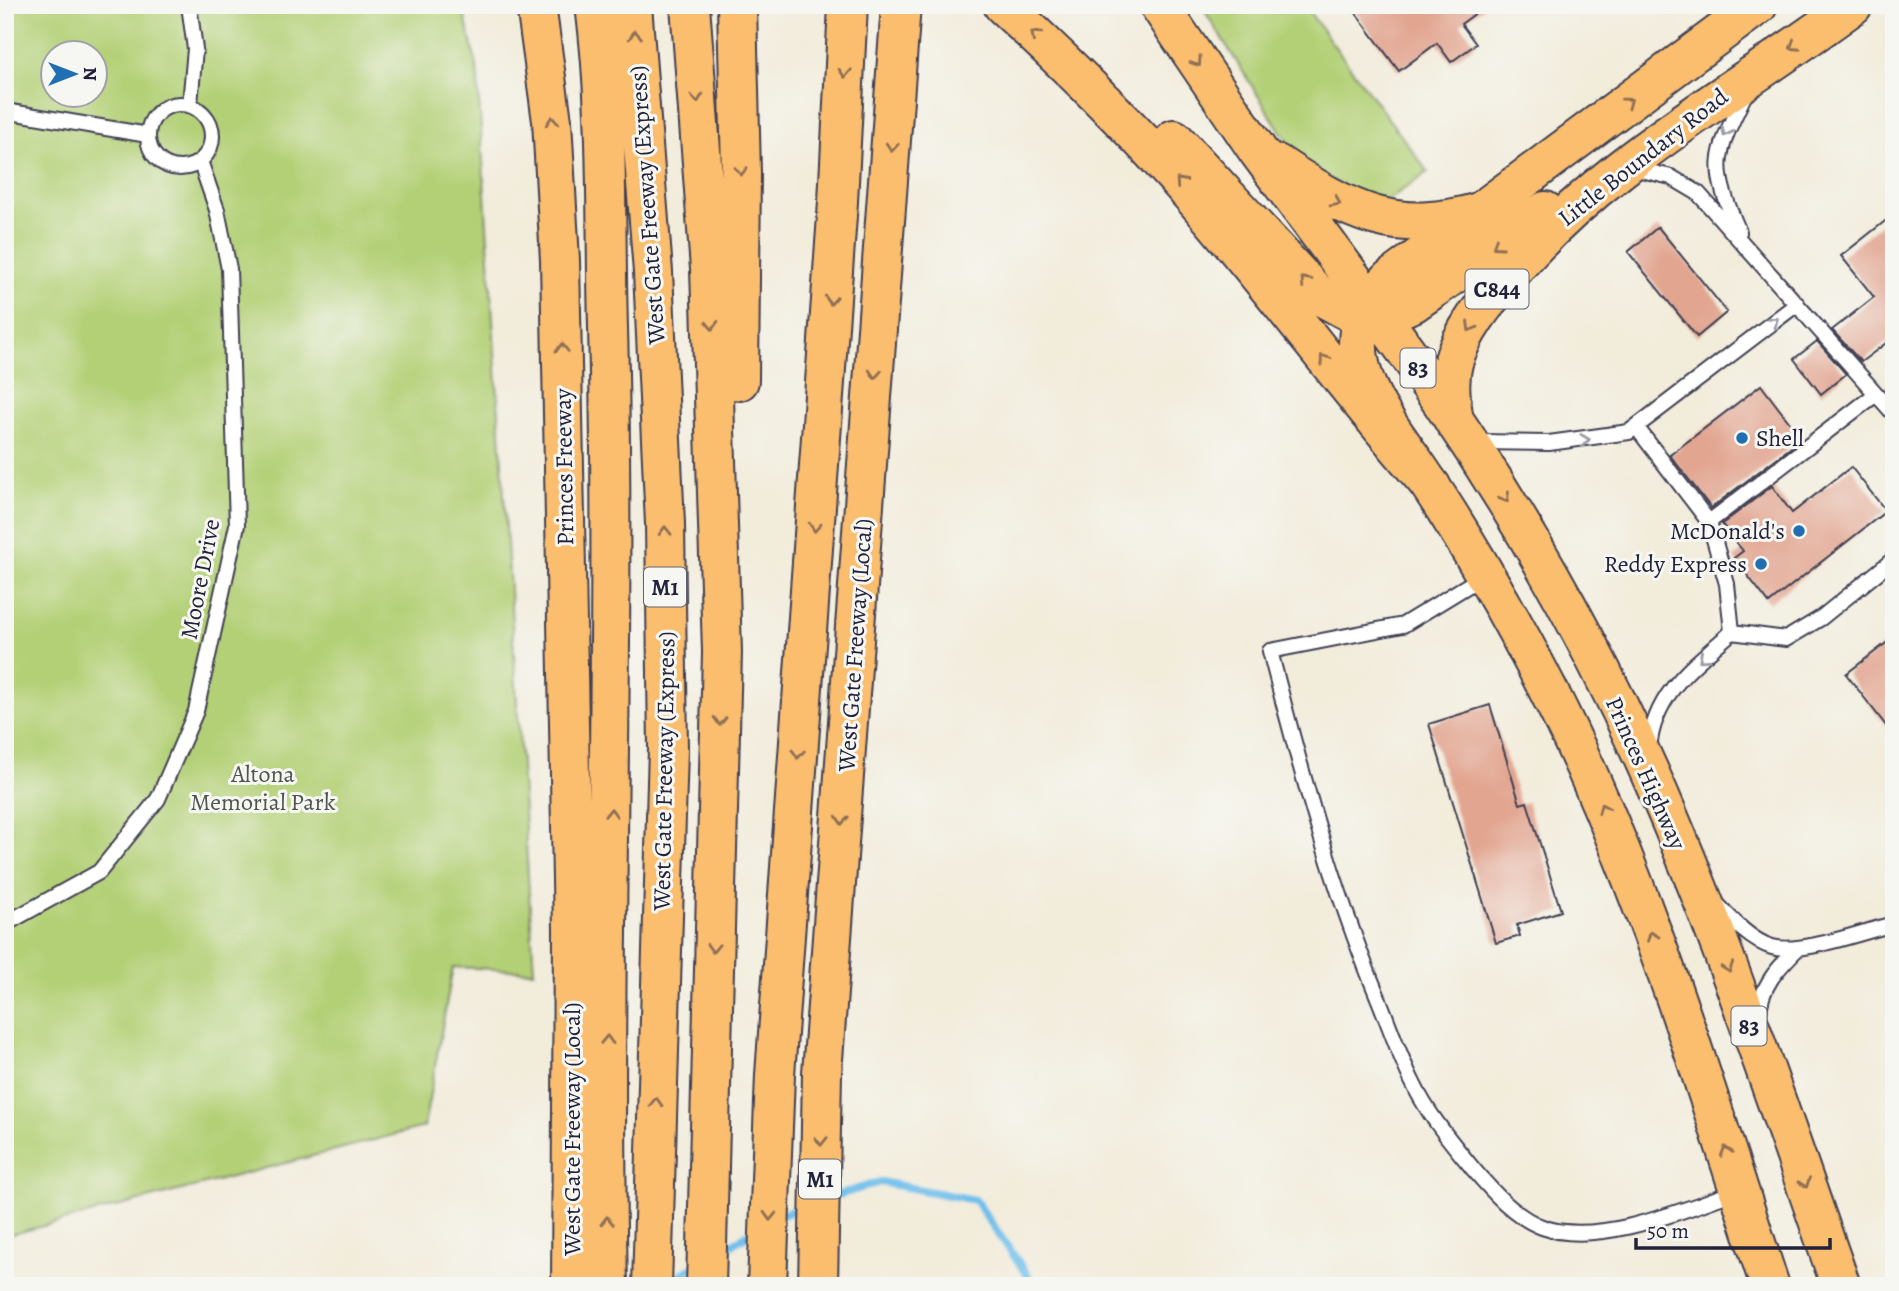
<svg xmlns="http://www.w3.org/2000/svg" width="1899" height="1291" viewBox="0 0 1899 1291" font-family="Alegreya,serif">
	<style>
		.green { fill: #b3d076; stroke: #6a7958; stroke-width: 2; fill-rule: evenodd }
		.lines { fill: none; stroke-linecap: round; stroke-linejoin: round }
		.stream { stroke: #70bfeb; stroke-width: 8 }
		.building { fill: #e2a590 }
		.service-casing { stroke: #414053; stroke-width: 18 }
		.primary-casing { stroke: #414053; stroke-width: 42 }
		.trunk-casing { stroke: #414053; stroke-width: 42 }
		.motorway-casing { stroke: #414053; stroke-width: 42 }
		.service { stroke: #fff; stroke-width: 14 }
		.primary { stroke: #fbbd6e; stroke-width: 38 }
		.trunk { stroke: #fbbd6e; stroke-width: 38 }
		.motorway { stroke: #fbbd6e; stroke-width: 38 }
		.oneway { stroke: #8e7054 }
		.oneway2 { stroke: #9c9ca7 }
		.poi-dot { fill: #1f6fb2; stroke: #f6f6f2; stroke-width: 2.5 }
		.labels { text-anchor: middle; stroke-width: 6; stroke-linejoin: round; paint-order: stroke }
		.shield { fill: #f6f6f2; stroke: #626272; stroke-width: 2 }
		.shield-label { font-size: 23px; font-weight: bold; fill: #22223b }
		.street-label { font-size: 24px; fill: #22223b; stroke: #f6f6f2 }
		.poi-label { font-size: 24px; fill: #22223b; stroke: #f6f6f2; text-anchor: end }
		.park-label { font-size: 24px; fill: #4e564d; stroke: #f6f6f2 }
	</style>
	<rect width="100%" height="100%" fill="#f6f6f2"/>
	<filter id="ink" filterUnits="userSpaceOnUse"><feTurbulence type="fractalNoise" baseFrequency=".0143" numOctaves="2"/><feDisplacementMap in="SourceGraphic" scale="14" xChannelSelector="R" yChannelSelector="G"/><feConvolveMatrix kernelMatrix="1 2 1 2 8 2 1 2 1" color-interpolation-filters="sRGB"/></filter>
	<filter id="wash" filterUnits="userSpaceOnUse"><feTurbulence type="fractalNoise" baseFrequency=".00686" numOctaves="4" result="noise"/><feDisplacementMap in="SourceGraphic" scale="28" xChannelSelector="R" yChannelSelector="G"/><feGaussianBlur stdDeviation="1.57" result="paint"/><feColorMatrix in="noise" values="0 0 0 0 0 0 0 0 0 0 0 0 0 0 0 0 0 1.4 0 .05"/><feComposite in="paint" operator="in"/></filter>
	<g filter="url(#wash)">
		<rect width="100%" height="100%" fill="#f2ecdb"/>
		<!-- green -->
		<path class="green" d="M5 5H462L477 67 534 971 453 967 424 1127 5 1236ZM52 52H94V94H52Z
			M1201 5H1304L1428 172 1378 207 1298 159Z"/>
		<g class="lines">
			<!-- stream -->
			<path class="stream" d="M832 1197 880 1182 975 1200 1035 1286
				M782 1215 809 1204
				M719 1252 759 1228
				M665 1284 696 1266"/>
		</g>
		<g id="blocks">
			<!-- building -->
			<path class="building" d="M1350 5H1487L1461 24 1476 44 1451 62 1437 43 1399 71Z
				M1894 214V337L1861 362 1832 330 1874 297 1841 256Z
				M1658 227 1727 312 1697 337 1628 252Z
				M1817 341 1846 374 1821 394 1794 359Z
				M1761 385 1802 439 1711 508 1670 455Z
				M1851 467 1886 511 1769 603 1734 558 1743 551 1722 524 1772 486 1792 513Z
				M1894 637V736L1846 674Z
				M1490 705 1520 804 1527 802 1561 911 1517 925 1520 936 1496 943 1429 724Z"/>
		</g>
	</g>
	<g filter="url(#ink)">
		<use href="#blocks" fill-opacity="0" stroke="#414053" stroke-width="2"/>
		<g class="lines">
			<defs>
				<path id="service" d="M189 5 195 49 190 104
					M148 136a32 32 0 1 1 64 0a32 32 0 1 1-64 0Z
					M5 111 148 135
					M1633 168 1671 177 1698 193 1894 414
					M1739 232C1710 165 1714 158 1745 94
					M1637 428 1709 522 1727 584 1732 632
					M1476 442 1549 443 1629 432 1797 304
					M1709 522 1876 394
					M1485 575 1403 625 1270 651C1300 768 1331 883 1377 995 1389 1024 1399 1055 1413 1083 1428 1115 1452 1143 1474 1170 1492 1191 1515 1217 1542 1227 1598 1247 1684 1210 1737 1191
					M1649 750C1653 694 1693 666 1732 632L1786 639 1821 618 1894 559
					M1717 904C1732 920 1751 941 1772 947 1801 955 1864 931 1894 924
					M5 924 99 872 158 799 196 711 237 525 229 269 217 210 200 161
					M1759 1017C1759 987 1778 968 1798 948"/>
				<path id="primary" d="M1369 301 1390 279 1758 5
					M1381 316 1413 303 1545 211
					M1454 421C1451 401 1448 382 1453 363 1462 331 1486 302 1507 277 1602 163 1735 93 1853 5"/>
				<path id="trunk" d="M1770 1286C1715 1118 1664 947 1593 785 1562 714 1526 645 1487 578 1466 542 1444 506 1421 472 1399 439 1368 403 1360 364 1355 343 1360 320 1369 301 1479 446 1574 603 1648 769 1723 937 1780 1113 1841 1286"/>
				<path id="motorway" d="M536 5 552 121 560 260 573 931 571 1286
					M595 5C609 111 605 220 608 327 616 646 601 966 608 1286
					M632 5 653 272 665 524 668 749 652 1286
					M690 5 710 269 722 652 706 1286
					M737 5 741 173 739 381
					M1003 5C1069 66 1135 130 1194 198 1276 292 1349 392 1431 486
					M1159 5 1258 151 1369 301
					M1174 139 1317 294 1350 312 1381 316
					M1277 164C1350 212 1394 237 1483 211
					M767 1286 775 1075 838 202 848 5
					M818 1286 822 1073 901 5"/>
			</defs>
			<!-- service casing -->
			<use href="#service" class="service-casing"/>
			<!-- primary casing -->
			<use href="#primary" class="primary-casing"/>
			<!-- trunk casing -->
			<use href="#trunk" class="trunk-casing"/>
			<!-- motorway casing -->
			<use href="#motorway" class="motorway-casing"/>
			<!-- service -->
			<use href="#service" class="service"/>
			<!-- primary -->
			<use href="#primary" class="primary"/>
			<!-- trunk -->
			<use href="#trunk" class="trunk"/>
			<!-- motorway -->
			<use href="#motorway" class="motorway"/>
		</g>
		<!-- one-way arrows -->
		<defs><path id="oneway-chevron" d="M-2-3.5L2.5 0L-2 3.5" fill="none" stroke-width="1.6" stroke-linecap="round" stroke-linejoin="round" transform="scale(1.75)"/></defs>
		<g class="oneway">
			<use href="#oneway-chevron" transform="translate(635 35) rotate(-95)"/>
			<use href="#oneway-chevron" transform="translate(1035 35) rotate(-137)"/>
			<use href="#oneway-chevron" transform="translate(1794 46) rotate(147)"/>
			<use href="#oneway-chevron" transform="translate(1197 62) rotate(56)"/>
			<use href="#oneway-chevron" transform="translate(845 73) rotate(93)"/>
			<use href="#oneway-chevron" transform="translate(697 98) rotate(86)"/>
			<use href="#oneway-chevron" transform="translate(1628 102) rotate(-37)"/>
			<use href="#oneway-chevron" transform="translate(552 121) rotate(-95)"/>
			<use href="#oneway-chevron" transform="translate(892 147) rotate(94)"/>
			<use href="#oneway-chevron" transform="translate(741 171) rotate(90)"/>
			<use href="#oneway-chevron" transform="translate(1180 182) rotate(-132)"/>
			<use href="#oneway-chevron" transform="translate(1336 202) rotate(28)"/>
			<use href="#oneway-chevron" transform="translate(1497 245) rotate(145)"/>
			<use href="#oneway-chevron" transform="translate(1305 281) rotate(-132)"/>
			<use href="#oneway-chevron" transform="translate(831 300) rotate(94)"/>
			<use href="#oneway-chevron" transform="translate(712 325) rotate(88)"/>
			<use href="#oneway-chevron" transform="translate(1471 327) rotate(121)"/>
			<use href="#oneway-chevron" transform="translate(562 348) rotate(-91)"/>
			<use href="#oneway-chevron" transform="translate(1324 359) rotate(-126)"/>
			<use href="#oneway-chevron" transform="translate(875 374) rotate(94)"/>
			<use href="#oneway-chevron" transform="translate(1505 498) rotate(59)"/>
			<use href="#oneway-chevron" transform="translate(815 527) rotate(94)"/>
			<use href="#oneway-chevron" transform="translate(665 531) rotate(-91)"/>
			<use href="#oneway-chevron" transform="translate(720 721) rotate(92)"/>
			<use href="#oneway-chevron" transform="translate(798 754) rotate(94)"/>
			<use href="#oneway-chevron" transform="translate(1603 808) rotate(-113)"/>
			<use href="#oneway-chevron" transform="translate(611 813) rotate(-89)"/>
			<use href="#oneway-chevron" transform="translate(842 820) rotate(94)"/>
			<use href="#oneway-chevron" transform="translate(1652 936) rotate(-111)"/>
			<use href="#oneway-chevron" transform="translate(713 948) rotate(92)"/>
			<use href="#oneway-chevron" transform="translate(1728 968) rotate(70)"/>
			<use href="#oneway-chevron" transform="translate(607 1040) rotate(-89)"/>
			<use href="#oneway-chevron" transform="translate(656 1102) rotate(-88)"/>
			<use href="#oneway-chevron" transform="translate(821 1141) rotate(91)"/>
			<use href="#oneway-chevron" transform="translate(1726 1151) rotate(-108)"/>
			<use href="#oneway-chevron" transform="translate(1805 1183) rotate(70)"/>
			<use href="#oneway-chevron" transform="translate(770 1216) rotate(92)"/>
			<use href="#oneway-chevron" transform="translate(607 1221) rotate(-91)"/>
		</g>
		<g class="oneway2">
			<use href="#oneway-chevron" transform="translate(1726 132) rotate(116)"/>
			<use href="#oneway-chevron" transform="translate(1774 321) rotate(-38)"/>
			<use href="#oneway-chevron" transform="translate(1585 440) rotate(-7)"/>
			<use href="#oneway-chevron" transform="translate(1703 658) rotate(139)"/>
		</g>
	</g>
	<!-- markers -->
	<g class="poi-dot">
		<circle cx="1742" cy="438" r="7"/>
		<circle cx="1799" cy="531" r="7"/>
		<circle cx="1761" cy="564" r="7"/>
	</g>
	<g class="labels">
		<!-- shield labels -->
		<g class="shield">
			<rect x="1465.5" y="269.5" width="63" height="39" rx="5"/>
			<rect x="1400.5" y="348.5" width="35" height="39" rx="5"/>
			<rect x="644" y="567.5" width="42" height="39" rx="5"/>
			<rect x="1731.5" y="1006.5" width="35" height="39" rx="5"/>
			<rect x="799" y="1159.5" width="42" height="39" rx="5"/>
		</g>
		<g class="shield-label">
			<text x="1497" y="297">C844</text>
			<text x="1418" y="376">83</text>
			<text x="665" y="595">M1</text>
			<text x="1749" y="1034">83</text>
			<text x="820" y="1187">M1</text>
		</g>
		<!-- street labels -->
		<g class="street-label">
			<text transform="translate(1643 157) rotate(-38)" y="8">Little Boundary Road</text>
			<text transform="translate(647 205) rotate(-94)" y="8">West Gate Freeway (Express)</text>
			<text transform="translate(564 467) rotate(-91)" y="8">Princes Freeway</text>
			<text transform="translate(200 579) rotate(-79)" y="8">Moore Drive</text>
			<text transform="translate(855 645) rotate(-86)" y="8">West Gate Freeway (Local)</text>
			<text transform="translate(664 771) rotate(-89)" y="8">West Gate Freeway (Express)</text>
			<text transform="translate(1646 773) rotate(66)" y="8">Princes Highway</text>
			<text transform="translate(572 1129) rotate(-90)" y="8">West Gate Freeway (Local)</text>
		</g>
		<!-- poi labels -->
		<g class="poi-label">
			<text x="1756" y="446" text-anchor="start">Shell</text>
			<text x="1785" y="539">McDonald's</text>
			<text x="1747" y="572">Reddy Express</text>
		</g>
		<!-- park labels -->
		<g class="park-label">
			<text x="263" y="782">Altona<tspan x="263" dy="28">Memorial Park</tspan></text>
		</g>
	</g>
	<!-- margin -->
	<rect width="1899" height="1291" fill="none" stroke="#f6f6f2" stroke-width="28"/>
	<!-- north arrow -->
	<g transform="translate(74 74) rotate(90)"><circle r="33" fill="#f6f6f2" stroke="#a1a1a9" stroke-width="2"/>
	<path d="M0-5L12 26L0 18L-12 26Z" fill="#1f6fb2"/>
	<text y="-10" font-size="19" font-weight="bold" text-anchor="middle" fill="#22223b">N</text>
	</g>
	<!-- scale -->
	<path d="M1636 1238v10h194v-10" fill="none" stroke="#22223b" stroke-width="3.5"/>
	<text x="1647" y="1238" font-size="21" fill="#22223b" stroke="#f6f6f2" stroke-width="5" paint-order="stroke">50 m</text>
</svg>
